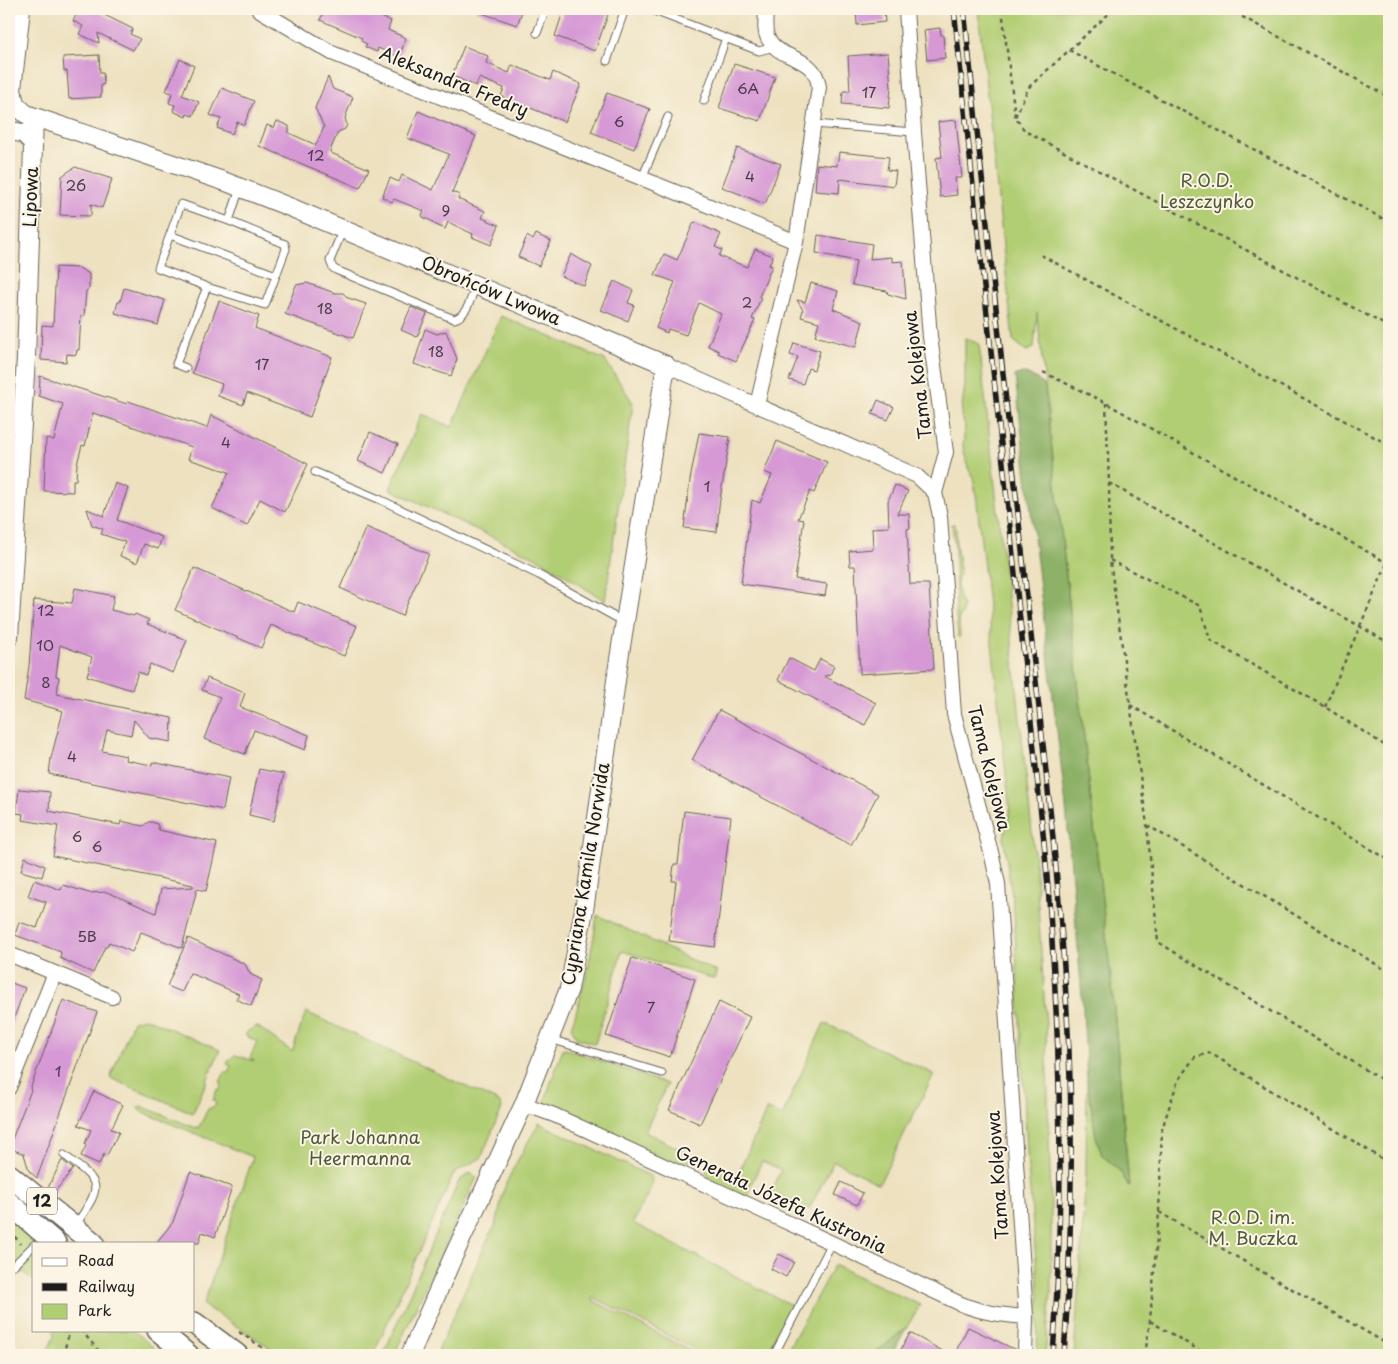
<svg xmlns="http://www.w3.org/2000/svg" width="1398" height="1364" viewBox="0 0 1398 1364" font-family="'Playpen Sans',sans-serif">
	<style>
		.green { fill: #b2ce74; stroke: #677548 }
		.forest { fill: #8db166; stroke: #546641 }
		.building { fill: #d699d5 }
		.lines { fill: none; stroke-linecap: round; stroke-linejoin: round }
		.service-casing { stroke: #656155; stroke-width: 9 }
		.minor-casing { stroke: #656155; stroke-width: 16 }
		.tertiary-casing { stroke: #656155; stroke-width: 20 }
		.primary-casing { stroke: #656155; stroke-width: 24 }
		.path { stroke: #656155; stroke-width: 2.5; stroke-dasharray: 4 4; stroke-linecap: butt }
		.service { stroke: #fff; stroke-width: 7 }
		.minor { stroke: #fff; stroke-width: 14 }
		.tertiary { stroke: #fff; stroke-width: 18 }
		.primary { stroke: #fff; stroke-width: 21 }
		.rail-casing { stroke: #1c1c1c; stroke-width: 5.5 }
		.rail { stroke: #fcf5e5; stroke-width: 4; stroke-dasharray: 11; stroke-linecap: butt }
		.labels { text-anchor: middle; stroke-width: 4; stroke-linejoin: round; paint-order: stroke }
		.number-label { font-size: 15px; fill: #4a3b4a }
		.shield { fill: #fcf5e5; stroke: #5f5d58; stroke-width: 1 }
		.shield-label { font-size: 16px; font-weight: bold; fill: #1c1c1c }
		.street-label { font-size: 18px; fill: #1c1c1c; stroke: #fcf5e5 }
		.park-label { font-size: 18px; fill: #505a3b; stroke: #fcf5e5 }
	</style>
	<rect width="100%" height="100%" fill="#fcf5e5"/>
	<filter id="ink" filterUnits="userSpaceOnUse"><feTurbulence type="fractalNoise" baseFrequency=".02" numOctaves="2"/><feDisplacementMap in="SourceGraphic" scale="10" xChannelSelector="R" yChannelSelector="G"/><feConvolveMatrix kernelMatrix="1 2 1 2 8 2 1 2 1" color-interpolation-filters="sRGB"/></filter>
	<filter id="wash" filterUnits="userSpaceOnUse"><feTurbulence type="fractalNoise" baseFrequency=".0096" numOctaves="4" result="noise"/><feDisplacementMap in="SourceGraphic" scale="20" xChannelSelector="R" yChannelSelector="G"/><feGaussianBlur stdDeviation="1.12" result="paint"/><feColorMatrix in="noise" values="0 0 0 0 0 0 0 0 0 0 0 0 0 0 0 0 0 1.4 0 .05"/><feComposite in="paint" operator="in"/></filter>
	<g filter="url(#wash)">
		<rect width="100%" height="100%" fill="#ede1c0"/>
		<!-- green -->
		<path class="green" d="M978 9H1389V1355H1074L1086 1175 1087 1080 1096 1137 1102 1155 1120 1171 1129 1185 1113 997 1037 313 1034 348 1026 351 1013 340Z
			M501 316 605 360 633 403 605 601 543 561 390 489 422 414 452 427Z
			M965 338 979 344 1002 548 1035 861 1046 1025 1051 1205V1293L1045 1355H1037L1039 1294 1028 1168 1014 912 1004 841C1004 830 1009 822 1010 811L976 494 973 477 968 468 963 447 965 426 961 415 965 385Z
			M952 524H954L956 528V543L960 569 957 584 959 598 963 606 962 612 959 618 960 637H958L956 616 955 549Z
			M597 915 717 972 714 979 622 951 595 1044 577 1038 571 1027C584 991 592 953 597 915Z
			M306 1012 499 1102 502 1108 481 1158 454 1173 373 1355H282L203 1305 253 1157 140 1111 138 1107 141 1106 196 1128 199 1127 208 1109 215 1106 216 1102 213 1100 217 1090H220L222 1084 220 1082 225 1072H228L231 1066 227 1064C228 1060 231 1058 235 1055L254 1061 250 1058 257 1042 245 1035 248 1031 257 1026 292 1052Z
			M145 1018 220 1050 193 1113 110 1078 133 1021Z
			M824 1023 934 1074 879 1184 834 1161 809 1209 772 1191 781 1170 762 1161 749 1189V1198C733 1191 710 1187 705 1169L711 1162 738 1174 767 1109 782 1116Z
			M563 1048 667 1084 645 1132 692 1155 688 1163 683 1168 672 1164 544 1103Z
			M539 1123 652 1177 651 1188 633 1223 793 1306 766 1355H706L593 1297 592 1300 699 1355H436L490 1234C501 1221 499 1200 506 1184 515 1163 528 1143 539 1123Z
			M470 1173 477 1177 394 1355H383L459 1181Z
			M9 1215 38 1243H34V1281L9 1261Z
			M834 1265 920 1305 907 1327 873 1355H793L786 1353Z
			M53 1330H133L162 1355H45L54 1337Z"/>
		<!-- forest -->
		<path class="forest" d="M1022 373 1036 378 1045 387 1113 997 1129 1187 1120 1171 1102 1155 1096 1137 1087 1080 1083 1009 1066 807 1015 376Z
			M907 1327 891 1355H873Z"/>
		<g id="blocks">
			<!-- building -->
			<path class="building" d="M79 9H92L133 29 130 34 140 39 133 50 98 33 99 43 79 34 83 26 73 21Z
				M325 9H361L391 21 388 30 406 38 399 57 378 48 377 52 365 47 367 44 361 41 362 38 320 20Z
				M476 9H523L517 25 476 11Z
				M564 9H610L595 51 555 36Z
				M856 9H884L885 22 857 25Z
				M940 28 941 35H943L945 58 927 60 924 30Z
				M464 46 488 56 486 63 509 73 512 65 550 80 553 72 581 84 565 122 501 96 504 88 479 78 476 86 452 76Z
				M888 53 891 87 889 108 842 104 843 91H850L848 56Z
				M99 55 100 73H103L104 84 101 85V97L69 99 67 71H64L63 57Z
				M180 59 194 66 182 95 199 102 193 116 187 114 186 117 173 111 175 105 169 103 172 93 166 91Z
				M734 64 775 77 760 121 719 108Z
				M328 77 333 89 353 97 345 118 347 125 345 129 338 132 330 151 331 153 369 169 360 188 259 146 267 125 274 128 277 121 289 126V133L316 145 324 127 315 108Z
				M222 88 254 101 244 125 237 122 232 134 217 128 221 119 210 115Z
				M607 93 650 109 634 149 591 132Z
				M418 111 476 136 452 192 460 195 458 199 485 211 482 218 499 225 491 245 472 237 473 234 448 222 445 229 432 223 433 222 423 217 422 215 424 211 394 199 392 202 382 197 390 178 399 182 402 175 433 190 449 154 407 138Z
				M956 120 962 178H955L957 195 940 197 936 158 942 157 938 122Z
				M737 148 781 164 765 204 722 187Z
				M839 152 889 157 887 170 896 171 894 186 840 179 839 193 815 191 817 164 837 166Z
				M75 167 112 179 102 208 91 204V216L60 215 62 176Z
				M694 222 721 234 715 247 722 250 719 256 747 267 755 249 773 256 769 265 772 266 759 297 761 298 752 319 755 320 736 361 718 353 719 351 708 346 721 314 699 303 686 335 668 329 667 333 656 328 675 282 655 275 664 254 677 260Z
				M536 234 551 241 539 266 518 257 527 236 533 240Z
				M818 235 872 244 870 259 892 257V262L903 261 906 299 888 294 887 291 852 285 856 261 816 253Z
				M571 254 592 266 584 286 561 276Z
				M56 267 79 268 89 274V289L86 291 84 316H81L79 350H77L76 355 67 354 66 362 41 360 42 325 53 326Z
				M614 281 633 290 628 303 634 305 628 321 601 310Z
				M307 283 335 293H343L348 298 366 304 353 338 285 314 296 285Z
				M811 283 838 291 833 309 863 321 856 347 815 336 819 322 801 317 803 310 797 300 805 302Z
				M124 288 165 300 158 325 115 313 118 302H120Z
				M219 301 259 316 255 328 332 357 310 417 247 393 243 405 218 396 222 384 192 373Z
				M411 307 427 314 417 337 401 330Z
				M425 329 437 334 446 331 457 359 451 376 414 364Z
				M794 343 820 351 814 370 808 368 803 384 789 380 798 357 790 355Z
				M40 376 127 404 128 401 207 428 211 415 308 464 285 512 260 499 247 526 212 508 229 472 188 459 192 447 93 413 85 446 82 445 77 464 76 480H73V492L44 491 46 438 54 440 63 404 39 396Z
				M878 400 894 407 888 420 872 414Z
				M370 432 398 444 385 473 358 461Z
				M699 433 730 437 719 506 717 532 684 528 690 480Z
				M777 441 827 462 814 493 810 491 798 519 804 520 795 579 827 584 825 596 741 584 752 500 760 503 772 475 764 472Z
				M115 483 128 488 117 520 162 537 158 549 144 544 137 563 120 556 125 542 101 534 103 529 92 525 87 509 104 516Z
				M895 485 908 491 897 514H909L910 528 907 529 910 584H929L934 669 860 674 855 566H850L849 551 873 549 872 528 889 527 888 501Z
				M366 527 429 554 402 616 340 588Z
				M194 568 294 612 298 602 357 626 344 656 271 625 261 648 175 610Z
				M75 588 114 596 111 610 134 616 135 614 149 620 147 624 187 640 173 673 150 664 146 675 138 672 132 690 87 676 92 657 60 645 56 676 59 677 57 694 172 718 171 742 149 738 134 720 131 735 107 730 102 751 126 756 125 760 152 765V762L229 778 223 810 49 774 51 758 63 711 24 700 29 666 34 600 72 603Z
				M789 658 814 671 820 659 834 666 830 675 824 676 876 703 865 725 778 680Z
				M207 678 245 693 240 707 309 735 305 750 254 730 245 754 204 739 220 697 202 690Z
				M719 710 878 794 851 845 692 760Z
				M259 769 284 774 274 821 249 815Z
				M19 789 50 792 49 811 120 825 121 821 143 826 148 822H152L157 824 159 830 217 843 206 891 197 889 182 948 141 932 132 952 109 942 107 947H105L93 973 60 958 61 952 15 935 19 922 37 928 46 902 28 896 34 880 61 890 63 885 89 893 107 892 156 913 161 889 193 887V885L53 856 58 826 22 820 23 814 16 813Z
				M684 811 731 817 715 947 669 941 676 881H672L674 864H678Z
				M25 857 45 866 42 877 21 871Z
				M188 938 245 964 250 974 262 980 251 1006 236 999 239 994 190 973 182 992 167 986Z
				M632 958 695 979 670 1057 606 1036Z
				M9 982 25 988 10 1029H9Z
				M63 1000 97 1012 37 1178 29 1171 24 1154 9 1148V1147L31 1090 30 1089Z
				M719 1002 750 1017 700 1124 669 1110Z
				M94 1091 123 1105 111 1129 119 1132 107 1155 104 1154 99 1164 81 1156 86 1146 85 1143 91 1130 78 1125Z
				M62 1160 73 1169 53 1194 47 1190Z
				M190 1172 232 1187 215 1237 202 1232 199 1243H156L173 1222Z
				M841 1182 863 1193 857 1205 835 1195Z
				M779 1254 794 1262 786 1277 771 1269Z
				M968 1327 1016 1350V1355H954Z
				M910 1333 950 1355H898Z"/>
		</g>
	</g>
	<g filter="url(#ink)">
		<use href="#blocks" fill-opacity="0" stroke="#656155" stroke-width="1"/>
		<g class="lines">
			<defs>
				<path id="service" d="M649 9 759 51 774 47
					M537 33 546 9
					M607 61 625 9
					M704 101 726 38
					M814 124 914 132
					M642 178 668 117
					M229 221 285 244 286 249 265 305 207 287 158 268 181 204 229 221 240 188
					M343 229 330 261 333 268 336 270 454 319C467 316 471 298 475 287
					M170 235 276 275
					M186 368 176 364 207 287
					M315 472 381 500 539 575 624 622
					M550 1039 662 1073
					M64 1155C104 1185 102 1184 76 1225
					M14 1265 34 1245
					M774 1355 832 1243"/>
				<path id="minor" d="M258 9 332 53 688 197 796 242
					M906 9 914 132 930 337 946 452 935 493 940 516 954 714 992 856 998 884 1026 1317 1025 1355
					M666 365 917 476 935 493
					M757 405 796 242 819 87C815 54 782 62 769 40 763 31 766 19 766 9
					M9 954 112 997
					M9 1088 55 973
					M524 1104 554 1115 832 1243 961 1304C983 1313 1003 1315 1026 1317"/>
				<path id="tertiary" d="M21 9 12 89 15 104 26 114 226 182 292 208 666 365 619 659 585 904 569 989 524 1104 453 1257 410 1355
					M9 131 23 133 33 143
					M9 637 26 358 34 117"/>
				<path id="primary" d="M9 1175 93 1243
					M9 1203 55 1243
					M194 1323 237 1355
					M158 1330 188 1355"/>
			</defs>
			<!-- service casing -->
			<use href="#service" class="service-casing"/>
			<!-- minor casing -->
			<use href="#minor" class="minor-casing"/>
			<!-- tertiary casing -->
			<use href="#tertiary" class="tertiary-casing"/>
			<!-- primary casing -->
			<use href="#primary" class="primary-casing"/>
			<!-- path -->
			<path class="path" d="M1002 9 1015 116
				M1114 9 1029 87 1015 117 1025 131 1389 327
				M1228 9 1389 97
				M1069 50 1389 222
				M1041 255 1389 445
				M1043 372 1106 403 1389 564
				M1106 403 1109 483 1110 560 1147 825 1158 942 1389 1084
				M1109 483 1389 643
				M1110 560 1200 606 1210 640 1325 707 1389 748
				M1130 705 1389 860
				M1325 707 1389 559
				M1147 825 1389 972
				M1159 1212 1389 1345
				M10 1230 20 1244
				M1150 1321 1207 1355
				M81 1330 102 1355
				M239 1332 274 1355
				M63 1355 70 1330
				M1145 1355 1150 1321 1159 1212 1162 1129 1178 1080 1195 1057 1210 1053 1389 1163"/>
			<!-- service -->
			<use href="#service" class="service"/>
			<!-- minor -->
			<use href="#minor" class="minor"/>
			<!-- tertiary -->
			<use href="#tertiary" class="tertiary"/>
			<!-- primary -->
			<use href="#primary" class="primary"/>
			<defs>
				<path id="rail" d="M954 9 1044 842C1060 1013 1066 1184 1053 1355
					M964 9C986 220 1009 432 1032 644 1044 756 1058 869 1065 982 1074 1106 1073 1231 1064 1355"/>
			</defs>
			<!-- rail casing -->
			<use href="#rail" class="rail-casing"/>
			<!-- rail -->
			<use href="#rail" class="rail"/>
		</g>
	</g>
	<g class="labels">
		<!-- number labels -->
		<g class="number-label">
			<text x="748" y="94">6A</text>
			<text x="869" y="98">17</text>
			<text x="619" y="127">6</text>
			<text x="316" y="161">12</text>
			<text x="750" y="182">4</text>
			<text x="76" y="191">26</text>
			<text x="446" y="216">9</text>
			<text x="747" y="308">2</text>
			<text x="325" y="314">18</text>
			<text x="436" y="357">18</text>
			<text x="262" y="370">17</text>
			<text x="226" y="448">4</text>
			<text x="707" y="492">1</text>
			<text x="46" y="616">12</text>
			<text x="45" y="651">10</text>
			<text x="46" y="688">8</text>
			<text x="72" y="762">4</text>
			<text x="77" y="842">6</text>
			<text x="97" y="852">6</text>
			<text x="87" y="942">5B</text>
			<text x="651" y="1013">7</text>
			<text x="58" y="1077">1</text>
		</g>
		<!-- shield labels -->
		<rect class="shield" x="27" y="1187.5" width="30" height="27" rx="4"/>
		<g class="shield-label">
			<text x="42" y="1207">12</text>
		</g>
		<!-- street labels -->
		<g class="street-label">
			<text transform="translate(454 82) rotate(22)" y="6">Aleksandra Fredry</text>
			<text transform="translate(31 197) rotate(-88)" y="6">Lipowa</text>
			<text transform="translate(491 291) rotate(23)" y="6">Obrońców Lwowa</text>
			<text transform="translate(918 375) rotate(-97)" y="6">Tama Kolejowa</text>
			<text transform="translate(989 768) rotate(76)" y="6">Tama Kolejowa</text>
			<text transform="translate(586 874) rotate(-81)" y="6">Cypriana Kamila Norwida</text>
			<text transform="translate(998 1175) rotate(-94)" y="6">Tama Kolejowa</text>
			<text transform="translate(781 1200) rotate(25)" y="6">Generała Józefa Kustronia</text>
		</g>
		<!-- park labels -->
		<g class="park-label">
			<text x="1207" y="187">R.O.D.<tspan x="1207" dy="21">Leszczynko</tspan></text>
			<text x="360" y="1144">Park Johanna<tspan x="360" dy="21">Heermanna</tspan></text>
			<text x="1253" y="1224">R.O.D. im.<tspan x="1253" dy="21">M. Buczka</tspan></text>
		</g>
	</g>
	<!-- margin -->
	<rect width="1398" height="1364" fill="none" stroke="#fcf5e5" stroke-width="30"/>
	<!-- legend -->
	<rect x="32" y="1242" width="162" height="90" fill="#fcf5e5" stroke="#a29e95"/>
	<rect x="42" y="1258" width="25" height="8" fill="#ffffff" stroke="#a29e95"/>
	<text x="78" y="1266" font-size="15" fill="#1c1c1c">Road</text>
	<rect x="42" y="1283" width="25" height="8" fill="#1c1c1c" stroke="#a29e95"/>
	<text x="78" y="1292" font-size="15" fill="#1c1c1c">Railway</text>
	<rect x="42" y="1304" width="25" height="15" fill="#b2ce74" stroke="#a29e95"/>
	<text x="78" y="1316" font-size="15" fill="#1c1c1c">Park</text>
</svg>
